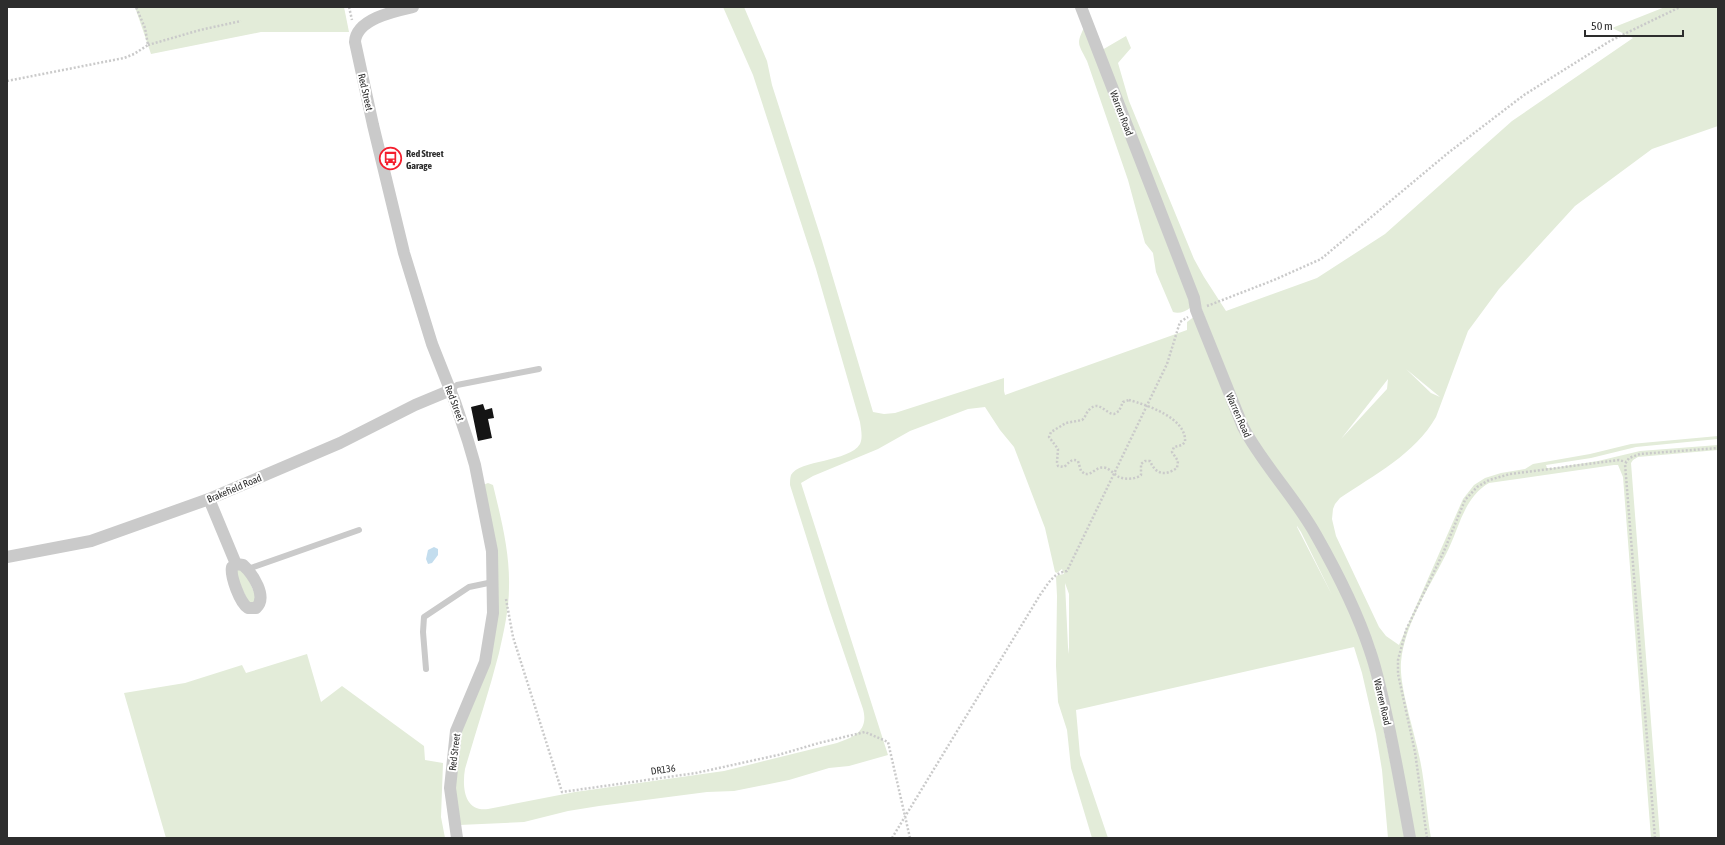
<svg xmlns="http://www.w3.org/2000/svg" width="1725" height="845" viewBox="0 0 1725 845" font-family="'Asap Condensed',sans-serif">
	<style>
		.green { fill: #e3ecd9; fill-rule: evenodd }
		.water { fill: #c3ddee }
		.building { fill: #141414 }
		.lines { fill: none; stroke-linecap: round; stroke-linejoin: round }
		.path { stroke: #cacaca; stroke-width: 2.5; stroke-dasharray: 2 2; stroke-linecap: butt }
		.service { stroke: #cacaca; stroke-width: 6 }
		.minor { stroke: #cacaca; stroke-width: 12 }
		.labels { text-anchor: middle; stroke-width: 4; stroke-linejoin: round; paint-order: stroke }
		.street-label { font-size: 10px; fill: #2d2d2d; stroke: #fff }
		.poi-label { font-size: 10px; font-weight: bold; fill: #2d2d2d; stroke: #fff; text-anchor: start }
	</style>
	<rect width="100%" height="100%" fill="#fff"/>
	<!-- green -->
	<path class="green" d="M135 7H344L349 32H261L151 54Z
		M723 7H744L767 61 772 85 822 241 873 412 884 414 895 413 1004 378V391L1005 395 1187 330V322L1195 316 1243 431 1307 525 1331 568 1368 654 1406 838H1388L1382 770 1376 734 1362 673 1354 647 1076 710 1080 755 1108 838H1092L1071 768 1067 730 1058 702 1056 666 1057 596 1056 577 1058 575 1064 574 1062 569 1057 573 1055 572 1045 528 1014 447 1000 430 985 407 968 409 910 431 878 449 813 476 801 483 888 755 849 766 829 768 789 780 734 791 707 792 599 806 568 811 524 822 459 825 450 774 498 598V569L496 543 483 485 488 483 493 485C501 518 510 553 509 587 509 609 504 631 499 653 489 692 476 731 465 769 462 787 464 812 488 809L575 792 724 771 837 743C854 737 869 731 863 709L829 609 790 485C790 482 790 478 791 475 799 460 849 462 860 444 863 438 861 429 860 422L816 269 753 75ZM1297 526 1301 532 1332 595 1297 527ZM1065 583 1069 594V654L1068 647Z
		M1665 7H1718V126L1652 149 1575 206 1499 289 1468 331 1436 417C1415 454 1374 475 1340 498L1335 504 1333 509 1332 519 1336 536 1379 627 1386 636 1399 645 1463 499 1474 485 1485 478 1501 473 1525 469 1533 464 1590 454 1631 444 1718 436V439L1636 447 1591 458 1546 465 1547 468H1553L1598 461 1640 451 1718 445V450L1638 457 1633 460 1631 463 1660 838H1651L1623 477 1618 465H1614L1489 483C1465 497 1460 524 1449 548 1432 584 1405 621 1401 662 1399 685 1413 727 1418 751 1425 779 1426 809 1431 838H1413L1350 592 1251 437 1102 50 1126 36 1131 48 1118 63 1129 101 1194 259 1204 277 1226 311 1317 278 1385 234 1512 121 1633 38 1612 28ZM1406 369 1440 397 1431 393ZM1388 379 1387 389 1341 439Z
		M1085 26 1179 269 1191 307C1186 312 1178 314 1173 312L1156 272 1153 253 1145 243 1128 180 1087 61C1079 44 1075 45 1085 26Z
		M237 569 245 571 256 597V601L249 604 236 575Z
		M307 654 321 702 342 686 424 746 425 760 443 763 441 817 445 838H166L124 693 185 683 242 665 246 673Z"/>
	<!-- water -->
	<path class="water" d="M434 547 438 549V555L432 563 428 564 426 559 428 550Z"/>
	<!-- building -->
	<path class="building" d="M483 404 485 410 492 408 494 418 488 419 492 438 478 441 471 407Z"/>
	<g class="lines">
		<!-- path -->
		<path class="path" d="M349 7 352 20
			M148 45 200 30 241 21
			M7 81 124 58 134 54 148 45 145 28 136 7
			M1207 306 1274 280 1321 259 1448 153 1524 95 1610 41 1680 7
			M1129 400C1147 405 1187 418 1185 442L1182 445 1174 447 1172 452 1178 461 1177 468C1165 476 1156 475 1150 461H1145L1141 464V475C1136 479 1126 480 1119 477 1115 475 1111 470 1106 468 1097 465 1093 475 1085 474L1081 471 1078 461C1071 458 1069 463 1064 467L1058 466 1057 462 1058 449 1049 437 1051 432 1066 423 1082 420C1086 417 1086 412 1090 409 1099 400 1106 414 1114 414L1119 411 1123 402Z
			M506 599 513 637 562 792 696 773 778 755 819 743 865 732 888 742 910 838
			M892 838 1040 595C1048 584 1053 573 1067 571L1167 364 1180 322 1188 317
			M1427 838 1415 752 1398 674V660L1406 630 1444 551 1465 500 1477 487 1489 480 1510 474 1619 460 1626 462
			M1655 838 1625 464 1629 458 1640 454 1718 448"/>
		<!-- service -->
		<path class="service" d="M451 390 457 385 539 369
			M248 569 359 530
			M426 669 423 632 424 617 469 587 493 582"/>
		<!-- minor -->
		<path class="minor" d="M413 7C395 11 356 19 355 42L373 125 404 253 432 344 455 402 468 441 475 465 492 551 493 613 485 662 456 731 450 788 457 838
			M1081 7 1194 298 1196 310 1243 427C1263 465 1295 497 1316 535 1337 572 1357 611 1370 651 1376 668 1380 686 1384 704 1394 748 1402 793 1410 838
			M209 499 236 564
			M7 557 91 541 209 499 340 443 415 405 451 390
			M236 564 243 565C253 574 268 597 256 608H248C240 603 230 576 232 567Z"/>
	</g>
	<!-- icons -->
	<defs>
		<symbol id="bus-ring" viewBox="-11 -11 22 22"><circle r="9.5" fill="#fff" stroke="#f41f2e" stroke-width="1.5"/><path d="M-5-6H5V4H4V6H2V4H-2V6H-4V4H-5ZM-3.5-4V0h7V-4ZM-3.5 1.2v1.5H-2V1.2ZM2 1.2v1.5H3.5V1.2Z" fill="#f41f2e"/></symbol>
	</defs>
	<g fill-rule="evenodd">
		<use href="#bus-ring" x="378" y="146" width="25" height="25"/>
	</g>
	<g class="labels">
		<!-- street labels -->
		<g class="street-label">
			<text transform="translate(366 92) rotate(77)" y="4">Red Street</text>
			<text transform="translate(1122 113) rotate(69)" y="4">Warren Road</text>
			<text transform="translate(455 403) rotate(69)" y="4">Red Street</text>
			<text transform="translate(1239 415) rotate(66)" y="4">Warren Road</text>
			<text transform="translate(234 488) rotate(-23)" y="4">Brakefield Road</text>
			<text transform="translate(1383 702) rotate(77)" y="4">Warren Road</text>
			<text transform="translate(454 752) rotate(-83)" y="4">Red Street</text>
			<text transform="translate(663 769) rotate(-8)" y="4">DR136</text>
		</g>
		<!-- poi labels -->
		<g class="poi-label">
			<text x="406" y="157">Red Street<tspan x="406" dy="12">Garage</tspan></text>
		</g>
	</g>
	<!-- border -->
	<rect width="1725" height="845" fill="none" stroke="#2d2d2d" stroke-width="16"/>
	<!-- scale -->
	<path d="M1585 30v6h98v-6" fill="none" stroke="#2d2d2d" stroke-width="2"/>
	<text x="1591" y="30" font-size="12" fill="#2d2d2d" stroke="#ffffff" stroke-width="3" paint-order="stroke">50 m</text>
</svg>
